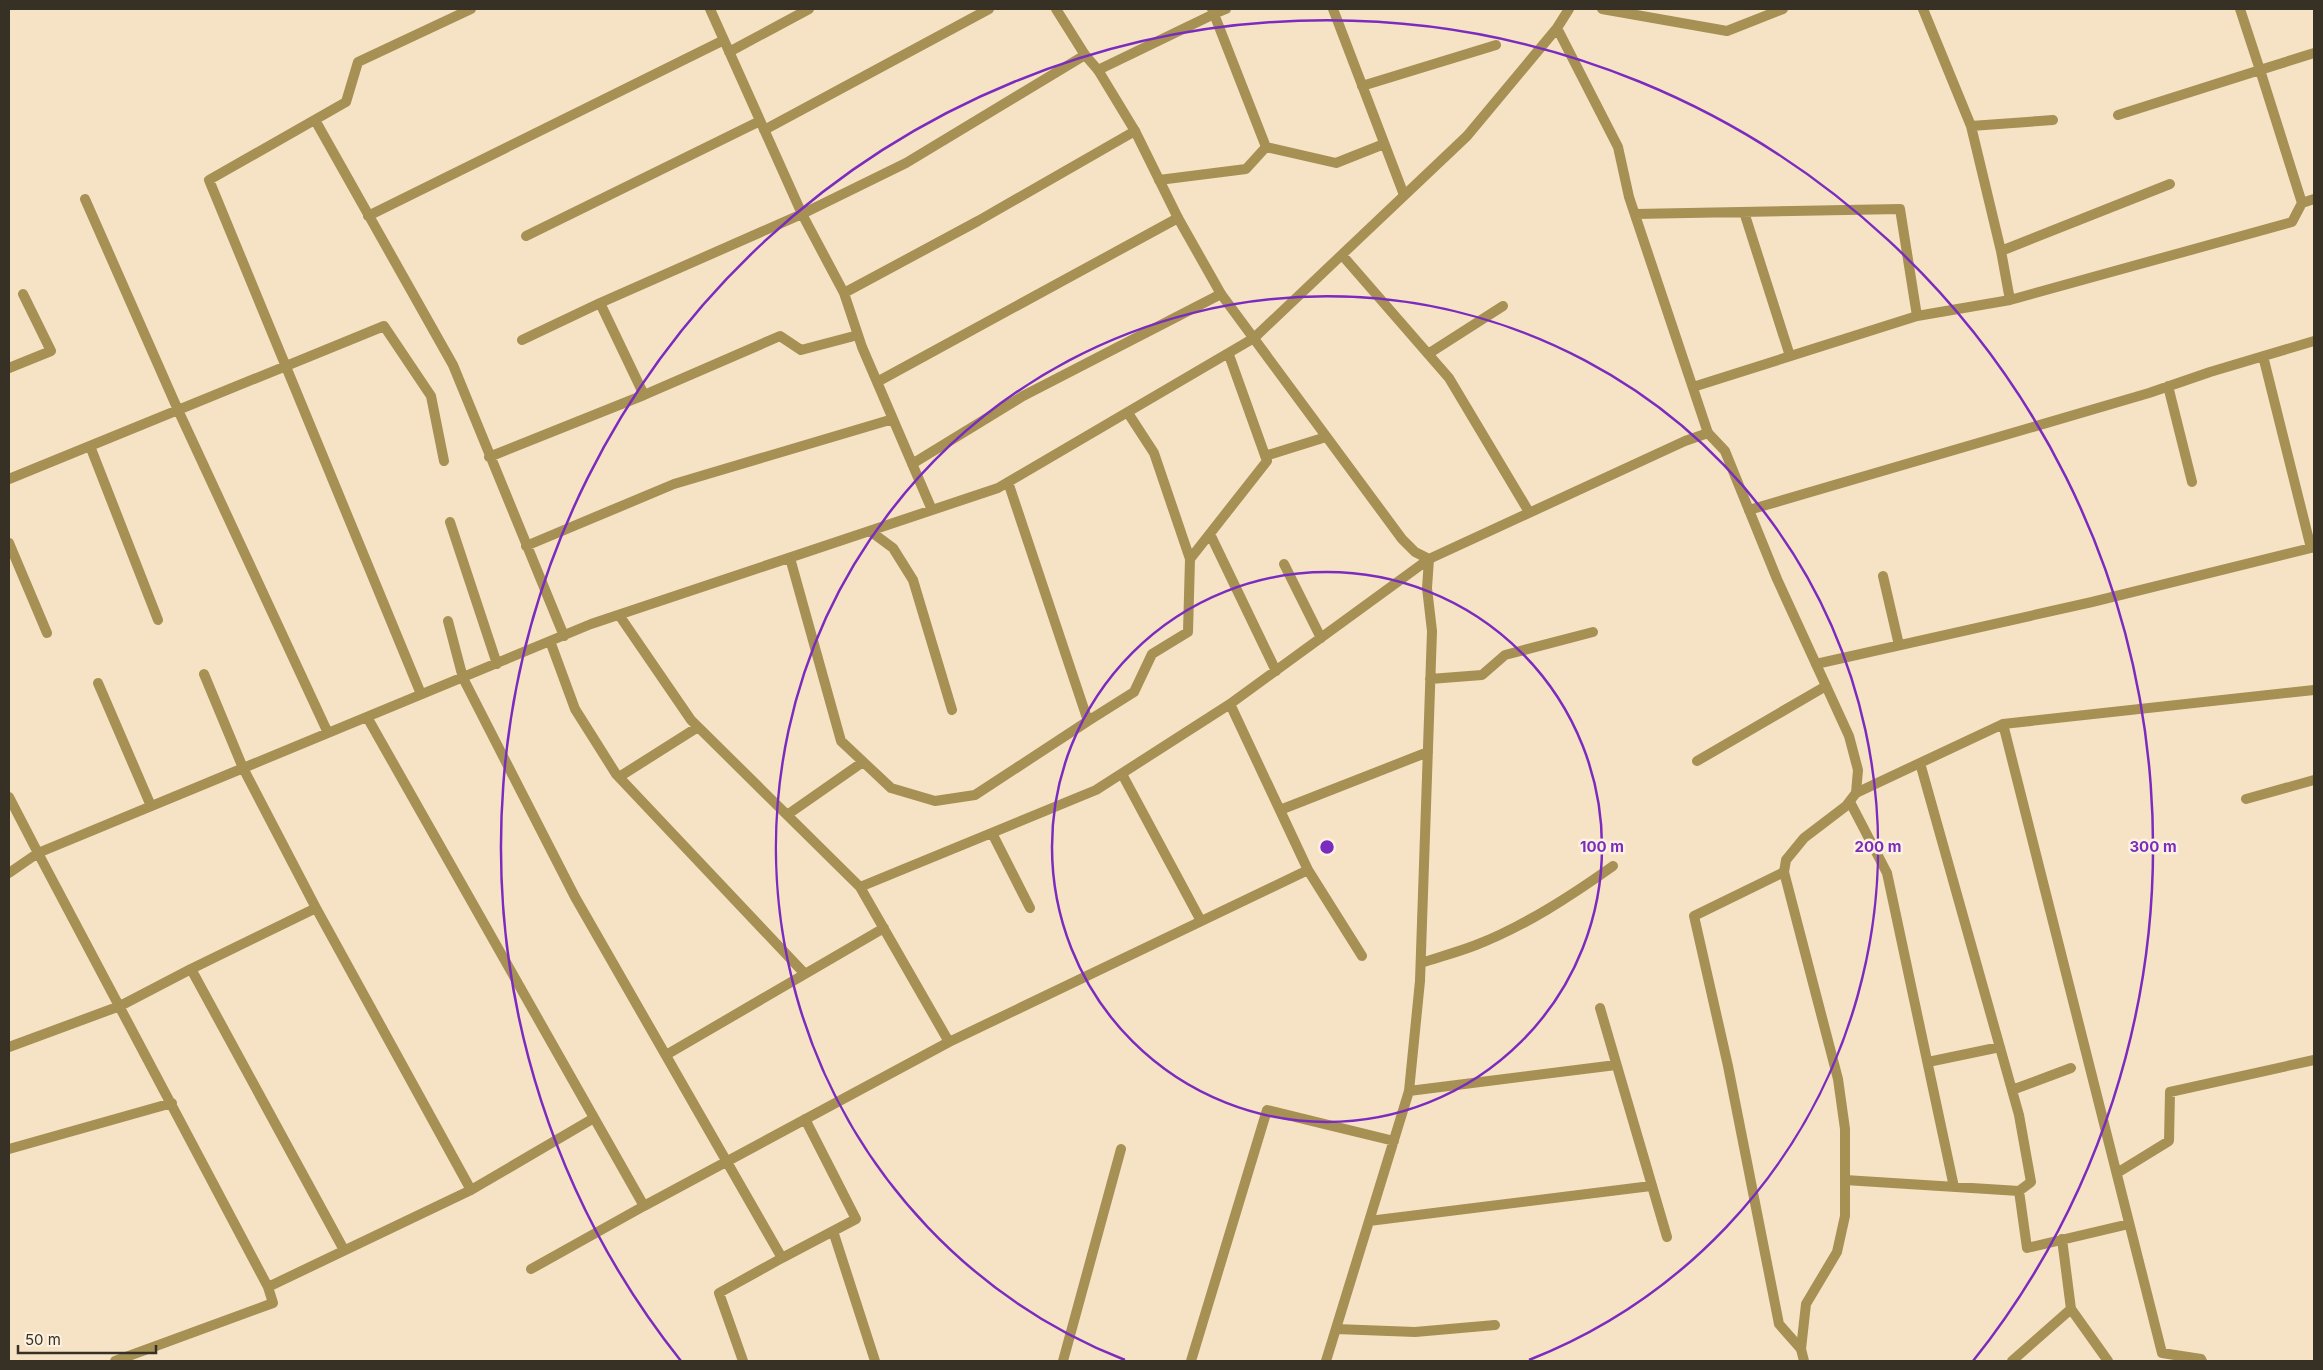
<svg xmlns="http://www.w3.org/2000/svg" width="2323" height="1370" viewBox="0 0 2323 1370" font-family="Inter,sans-serif">
	<style>
		.lines { fill: none; stroke-linecap: round; stroke-linejoin: round }
		.minor { stroke: #a69054; stroke-width: 10 }
		.tertiary { stroke: #a69054; stroke-width: 10 }
		.ring { fill: none; stroke: #7b2cbf; stroke-width: 2.5 }
		.centre { fill: #7b2cbf; stroke: #fdf1e0; stroke-width: 2.5 }
		.ring-label { font-size: 15px; text-anchor: middle; font-weight: bold; fill: #7b2cbf; stroke: #fdf1e0; stroke-width: 5; stroke-linejoin: round; paint-order: stroke }
	</style>
	<rect width="100%" height="100%" fill="#f6e3c6"/>
	<g class="lines">
		<!-- minor -->
		<path class="minor" d="M710 9 802 214 844 293 862 347 932 510
			M1212 9 1214 14 1226 9
			M1333 9 1404 195
			M1569 9 1557 28 1618 147 1629 197 1708 433
			M1602 9 1727 31 1783 9
			M1923 9 1971 126 2001 251 2010 300
			M2240 9 2260 70 2314 53
			M729 52 809 9
			M1098 70 1214 14 1266 147
			M1362 86 1496 45
			M2118 115 2260 70 2302 203 2314 199
			M315 120 453 365 564 636
			M1971 126 2053 120
			M764 130 989 9
			M1159 180 1246 169 1266 147 1336 163 1384 144
			M85 199 178 410 328 733
			M1744 212 1790 356
			M1635 214 1900 209 1917 316 2010 300 2292 222 2302 203
			M368 216 724 40
			M526 236 760 121
			M2001 251 2170 184
			M1342 255 1449 378 1529 512
			M844 293 978 221 1135 131
			M522 340 600 303
			M1428 354 1503 306
			M2263 356 2311 548 2314 547
			M9 368 51 351 23 294
			M877 382 1178 218
			M2168 386 2192 482
			M1693 387 1917 316
			M644 395 780 336 801 350 858 335
			M1128 413 1154 453 1190 559
			M90 446 158 620
			M1265 456 1326 437
			M489 457 644 395 600 303 802 214 906 163 1085 55
			M912 464 1023 396 1221 294
			M9 479 384 326 431 396 444 461
			M1008 482 1088 721 1134 692 1152 654 1188 632 1190 559 1267 461 1229 355
			M1749 510 2149 393 2210 372 2314 341
			M450 522 497 664
			M870 531 893 548 913 580 952 710
			M1210 534 1276 671
			M9 543 47 633
			M526 546 674 484 893 419
			M790 558 841 741 891 788 935 801 975 795 1088 721
			M1284 564 1321 638
			M1883 576 1899 645
			M619 615 691 720 860 887 1096 790 1230 704 1429 559
			M448 621 463 678 575 897 782 1258 856 1219 805 1119
			M550 641 575 709 616 774 805 974
			M1816 664 2092 602 2311 548
			M204 674 243 768 316 908 471 1190
			M1430 679 1482 675 1505 655 1593 632
			M98 683 151 806
			M421 694 209 180 346 102 358 62 471 9
			M367 717 644 1206 949 1042 1308 870 1230 704
			M2003 724 2314 690
			M1697 761 1826 686
			M1122 774 1201 921
			M619 777 698 727
			M1856 793 2003 724 2162 1353 2201 1359 2202 1361
			M9 797 38 853 591 624 998 488 1254 338 1467 136 1557 28
			M2246 799 2314 780
			M1850 802 1887 873 1954 1187
			M1280 810 1428 752
			M787 815 863 762
			M992 833 1030 908
			M1308 870 1362 956
			M1784 872 1694 916 1728 1066 1779 1324 1801 1349
			M9 873 38 853 268 1287 471 1190 594 1118
			M860 887 949 1042
			M316 908 191 969 344 1250
			M1421 963C1439 957 1458 952 1476 945 1525 926 1571 896 1613 866
			M1600 1008 1667 1237
			M9 1047 120 1006 191 969
			M666 1055 884 928
			M1928 1062 2000 1047
			M2012 1090 2071 1068
			M1409 1091 1616 1065
			M9 1149 172 1103
			M2117 1173 2169 1141 2170 1092 2314 1060
			M1845 1180 2019 1191 2031 1182 2019 1115 1920 763
			M2019 1191 2027 1248 2129 1224
			M1369 1221 1651 1186
			M833 1231 875 1361
			M2062 1239 2071 1309 2108 1361
			M531 1269 644 1206
			M1336 1329 1415 1332 1495 1325
			M115 1361 273 1303 268 1287
			M743 1361 719 1293 782 1258
			M1063 1361 1121 1149
			M1191 1361 1267 1110 1394 1141
			M1326 1361 1409 1091 1420 981 1432 631 1427 588 1429 559
			M2012 1361 2071 1309"/>
		<!-- tertiary -->
		<path class="tertiary" d="M1056 9 1085 55 1098 70 1135 131 1178 218 1221 294 1402 539 1415 552 1429 559 1685 441 1708 433 1725 451 1777 579 1849 736 1858 770 1856 793 1846 806 1804 838 1786 860 1784 872 1838 1079 1845 1129V1216L1837 1252 1806 1304 1801 1349 1804 1361"/>
	</g>
	<!-- distance rings -->
	<g class="ring">
		<circle cx="1327" cy="847" r="275"/>
		<path d="M1125 1360A551 551 0 1 1 1529 1360"/>
		<path d="M681 1361A826 826 0 1 1 1973 1361"/>
	</g>
	<circle cx="1327" cy="847" r="8" class="centre"/>
	<g class="ring-label">
		<text x="1602" y="852">100 m</text>
		<text x="1878" y="852">200 m</text>
		<text x="2153" y="852">300 m</text>
	</g>
	<!-- border -->
	<rect width="2323" height="1370" fill="none" stroke="#373025" stroke-width="20"/>
	<!-- scale -->
	<path d="M18 1345v8h138v-8" fill="none" stroke="#373025" stroke-width="2.5"/>
	<text x="25" y="1345" font-size="15" fill="#373025" stroke="#fdf1e0" stroke-width="4" paint-order="stroke">50 m</text>
</svg>
